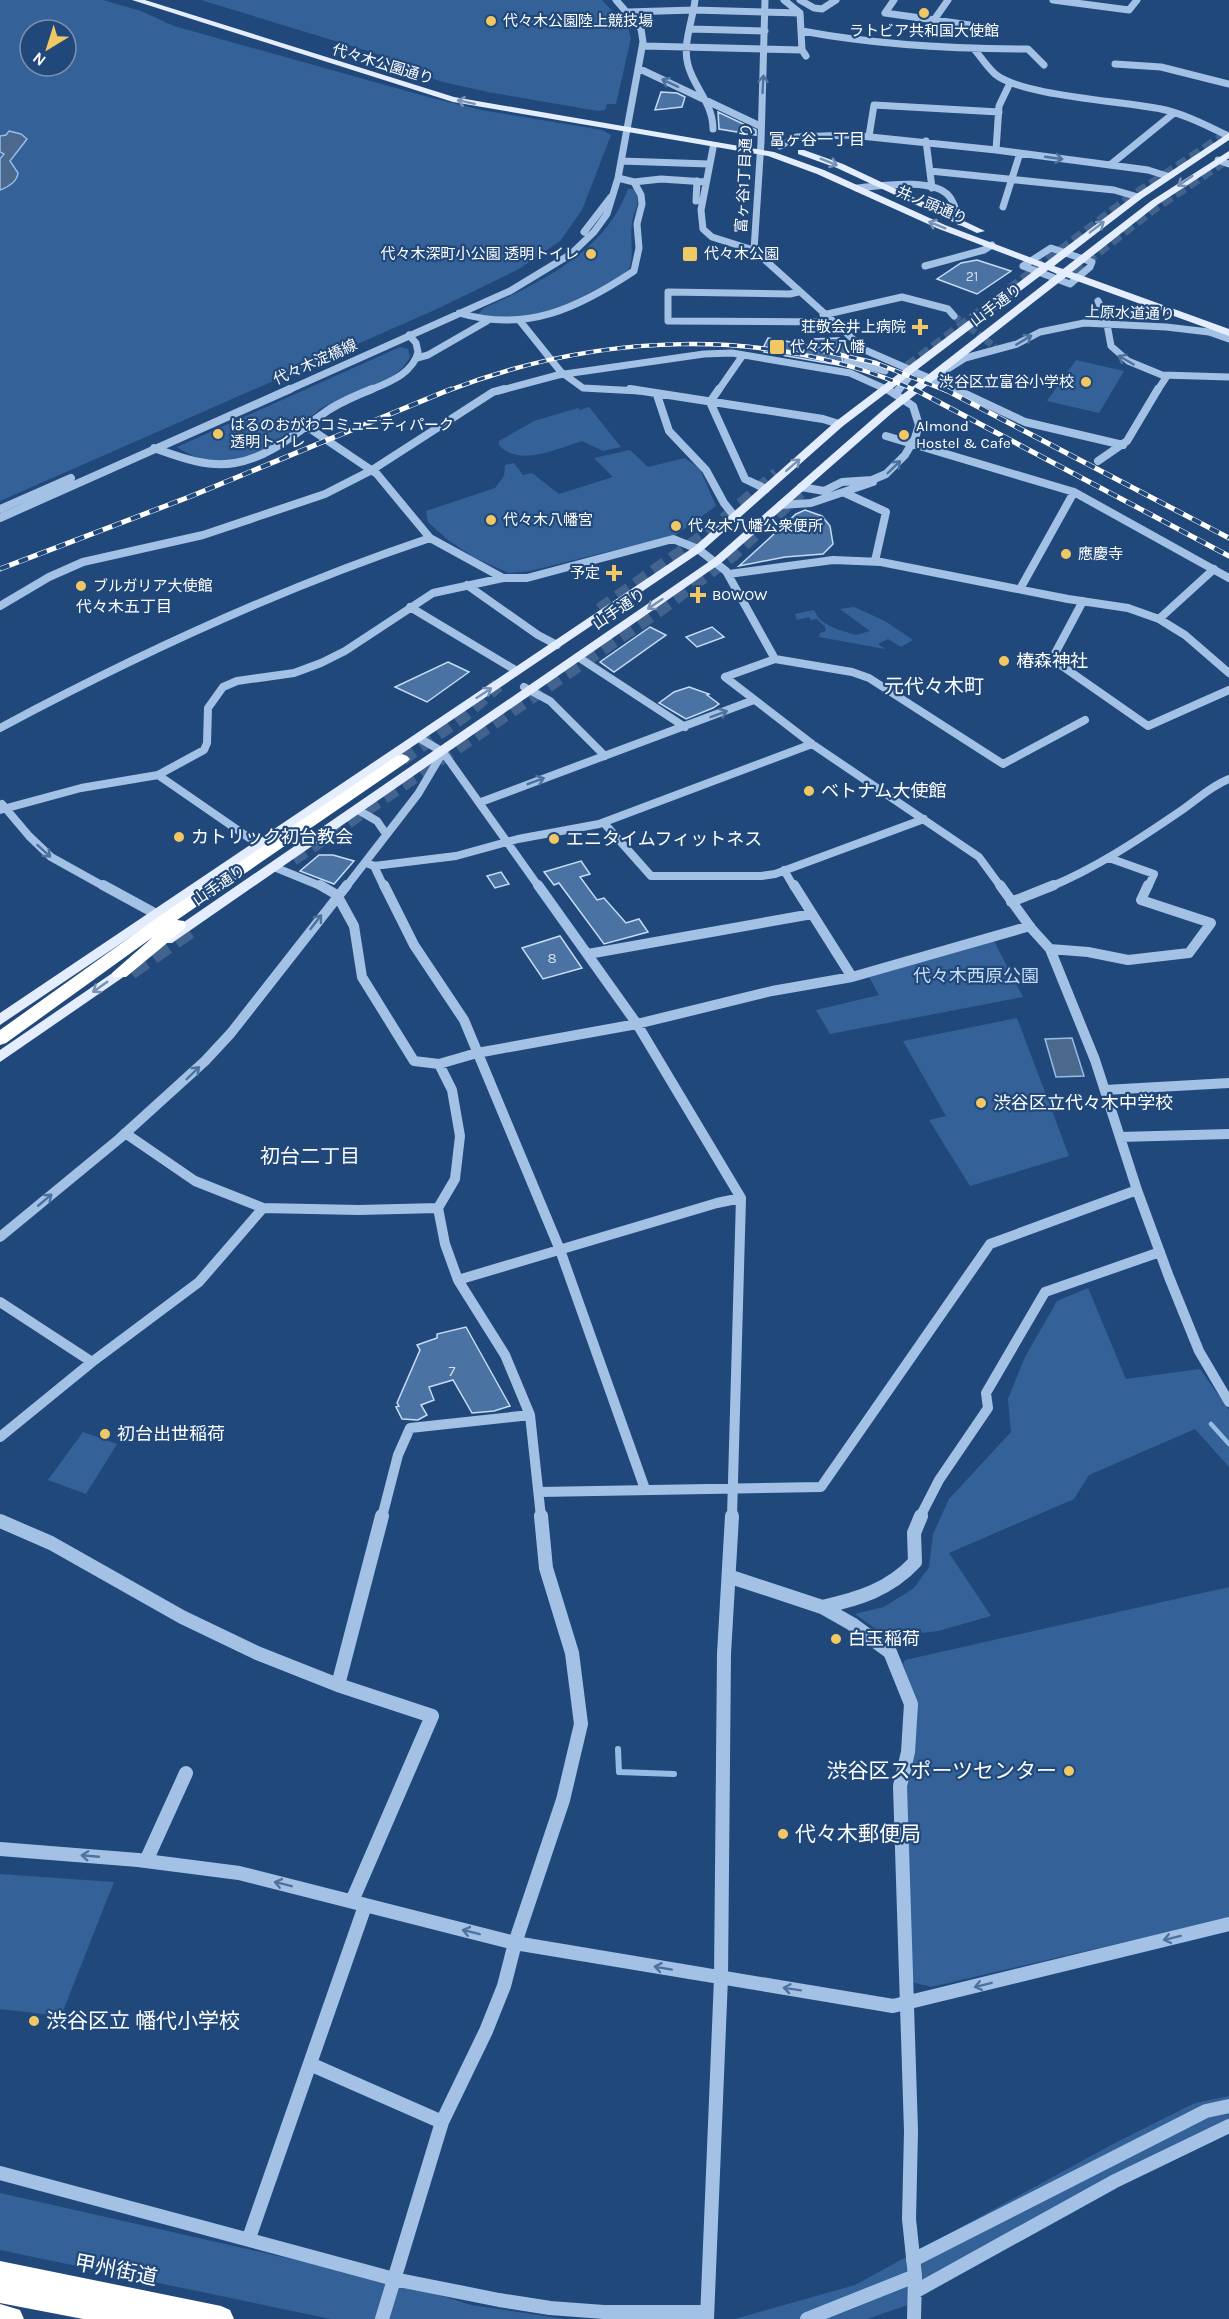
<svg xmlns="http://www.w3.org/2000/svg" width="1229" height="2319" viewBox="0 0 1229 2319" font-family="Karla,'Noto Sans JP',sans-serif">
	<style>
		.green { fill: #346298; fill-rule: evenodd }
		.water { fill: #4b688d; stroke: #96bce6; stroke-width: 1.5 }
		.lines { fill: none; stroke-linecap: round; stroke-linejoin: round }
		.stream-far1 { stroke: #96bce6; stroke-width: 4.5 }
		.stream { stroke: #96bce6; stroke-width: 6 }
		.building { fill: #4a72a3; stroke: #c6dbf4; stroke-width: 1.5 }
		.minor-tunnel { stroke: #42638e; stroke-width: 7; stroke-dasharray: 7 3; stroke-linecap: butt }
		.highway-tunnel-far2 { stroke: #42638e; stroke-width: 11; stroke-dasharray: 11 5; stroke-linecap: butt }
		.highway-tunnel-far1 { stroke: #42638e; stroke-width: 14; stroke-dasharray: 14 8; stroke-linecap: butt }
		.highway-tunnel { stroke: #42638e; stroke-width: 18; stroke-dasharray: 18 9; stroke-linecap: butt }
		.minor-far3 { stroke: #a3c1e5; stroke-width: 7 }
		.minor-far2 { stroke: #a3c1e5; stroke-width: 8 }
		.minor-far1 { stroke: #a3c1e5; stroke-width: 10 }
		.minor { stroke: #a3c1e5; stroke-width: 14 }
		.major { fill: #e3edfd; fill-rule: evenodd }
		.highway { fill: #fff; fill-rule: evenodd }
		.rail-far1-casing { stroke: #fff; stroke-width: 4.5 }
		.rail-casing { stroke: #fff; stroke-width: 5 }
		.rail-far1 { stroke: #21487a; stroke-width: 3; stroke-dasharray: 8; stroke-linecap: butt }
		.rail { stroke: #21487a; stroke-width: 4; stroke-dasharray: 10; stroke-linecap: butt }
		.oneway { stroke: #4e729f }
		.oneway2 { stroke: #7892b5 }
		.poi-dot { fill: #f2c864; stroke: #21487a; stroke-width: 2 }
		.labels { text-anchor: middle; stroke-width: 4.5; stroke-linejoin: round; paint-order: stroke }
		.far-number-label { font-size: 14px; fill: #d2dce8 }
		.far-poi-label { font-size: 15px; fill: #fff; stroke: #21487a; text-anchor: start }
		.far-street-label { font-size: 15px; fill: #fff; stroke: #21487a }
		.number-label { font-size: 15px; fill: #d2dce8 }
		.far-neighbourhood-label { font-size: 16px; fill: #fff; stroke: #21487a }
		.poi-label { font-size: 18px; fill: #fff; stroke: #21487a; text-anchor: start }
		.park-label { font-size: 18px; fill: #c6dbf4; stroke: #21487a }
		.neighbourhood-label { font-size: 20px; fill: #fff; stroke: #21487a }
		.near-poi-label { font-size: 21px; fill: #fff; stroke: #21487a; text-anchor: start }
		.near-street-label { font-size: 21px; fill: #fff; stroke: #21487a }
	</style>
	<rect width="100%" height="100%" fill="#21487a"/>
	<!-- green -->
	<path class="green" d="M0 0H103L141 11 174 26 428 97 481 110 602 130 611 135 582 210 560 241 519 269 437 309 0 501ZM30 30H66V66H30Z
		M201 0H602L628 28 631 38 616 104H607L605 110 598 111 488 92 443 82 381 62 384 56Z
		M628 189H634C642 206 634 207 632 223 630 235 633 250 631 263L629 269 621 276 563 307 521 318 483 317 478 314 484 308C540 283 606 251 628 189Z
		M400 347 408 349 410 357C395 387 348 393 320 409 315 413 311 417 306 421 283 440 251 463 220 462 205 462 189 455 177 447Z
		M1076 360 1124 371 1099 413 1047 401Z
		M589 407 621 447 603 451 582 441C558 448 519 468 499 445V441L534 421 578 408 580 410Z
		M630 450 648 467 685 458 700 469 716 506 676 535 530 571 509 573 475 558 448 540 428 522 426 511 495 488 504 476 505 465 514 463 523 475 532 473 559 494 613 477 594 458Z
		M854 607 885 621 913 640 901 647 888 639 878 644 885 649 819 637 820 633 826 631 825 627 817 619 811 620 809 617 797 620 795 614 814 610C821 627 841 630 856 635L870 631 840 609Z
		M994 941 1023 997 830 1034 816 1010 879 995 869 977Z
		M1017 1018 1069 1156 970 1186 929 1120 946 1116 903 1041Z
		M1088 1288 1126 1379 1200 1369 1229 1410V1467L1195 1429 1089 1475 1074 1499 949 1553 991 1616 938 1631 887 1637 855 1614 884 1607 914 1588 929 1567 933 1534 949 1499 1011 1432 1008 1399 1025 1357 1057 1301Z
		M83 1432 117 1444 86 1494 48 1480Z
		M1229 1587V1918L931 1987 912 1982 905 1788 917 1705 903 1664 905 1660Z
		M0 1874 114 1882 61 2016 0 2009Z
		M1229 2096V2123L908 2292V2305L867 2319H735L855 2285 1115 2143 1195 2103Z
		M0 2193 410 2286 471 2305 564 2319H331L0 2250Z"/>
	<!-- water -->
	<path class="water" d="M9 131 21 134 27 139 10 161 18 173C17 182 8 187 0 190V159L4 154 0 152V136L6 135Z
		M1072 1038 1084 1076 1056 1077 1045 1039Z"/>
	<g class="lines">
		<!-- stream-far1 -->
		<path class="stream-far1" d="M1211 1424 1229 1444"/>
		<!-- stream -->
		<path class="stream" d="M618 1749 619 1772 674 1774"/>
	</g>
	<!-- building -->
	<path class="building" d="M661 92 677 93 685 97 682 107 655 110Z
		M718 112 756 130V135L719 129Z
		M977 260 1011 271 977 294 937 279 961 263Z
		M768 338 814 346 812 339 839 338 850 355 842 358 844 366 764 352 765 350H762Z
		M805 510 822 516 830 526 833 544 823 554 785 557 739 566 796 514Z
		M650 627 666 635 614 672 600 662Z
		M712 627 724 637 697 647 686 637Z
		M448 662 469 672 427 702 395 687Z
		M689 687 709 694 707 695 719 704 713 708 686 719 659 703 674 692Z
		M319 855H333L354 861 334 884 300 871Z
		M581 861 590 874 580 877 597 900 604 898 626 923 639 919 648 932 604 944 559 883 554 885 544 872Z
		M501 872 509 884 495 888 487 876Z
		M560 936 582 968 543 979 522 948Z
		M466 1327 510 1406 494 1411 472 1413 453 1380 429 1387 434 1400 421 1405 427 1415 418 1420 402 1419 396 1407 399 1406 397 1403 420 1350 417 1345 437 1338V1334Z"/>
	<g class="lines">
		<!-- minor-tunnel -->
		<path class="minor-tunnel" d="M954 316 995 347"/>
		<!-- highway-tunnel-far2 -->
		<path class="highway-tunnel-far2" d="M1073 271 1152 209 1229 157
			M908 367 1127 201 1225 136"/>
		<!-- highway-tunnel-far1 -->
		<path class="highway-tunnel-far1" d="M600 610 710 532 777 474
			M402 759 463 716 498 685
			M293 859 659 610 732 555 800 492"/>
		<!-- highway-tunnel -->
		<path class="highway-tunnel" d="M130 971 189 930"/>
		<!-- minor-far3 -->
		<path class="minor-far3" d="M695 0C693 20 682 44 688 65 694 88 713 103 713 129
			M765 0 761 142 754 250 865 350 959 391
			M784 0 800 13 802 50 806 56
			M800 0 814 8 822 9 836 0
			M894 0 885 13 970 25
			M1053 0 1129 10 1137 0
			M628 12 694 10 800 13
			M934 20 948 0
			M691 29 765 31
			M802 31C877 45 952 49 1028 49L1044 65
			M644 46 802 50
			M974 49C981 57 987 67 995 74 1021 96 1123 101 1161 109 1185 114 1207 126 1229 136
			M1115 64 1161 67 1229 84
			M640 69 760 126
			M869 136 874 105 999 112
			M926 141 932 188
			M780 146 796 137 851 135 996 150 999 106 1010 83
			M713 148 701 210 703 229 712 237 750 249
			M996 150 1148 170 1167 176
			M1218 160 1229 164
			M621 161 709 164
			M1110 165 1174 113
			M930 171 1114 190 1138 197
			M634 182 661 179 706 182
			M857 188C879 186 933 177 949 196 955 203 957 214 960 222
			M696 201 697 181
			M1003 207 1020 153
			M584 232 611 197
			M1051 248 1092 262 1090 267 1070 284 1023 266Z
			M925 266 984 250 992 245
			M798 292 790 294 668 292V321L831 322
			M1098 301 1106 319 1111 346 1128 361 1162 375 1229 377
			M459 313C527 333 578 308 634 271L639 248 637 224 642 204 641 195 634 182 618 178
			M823 315 902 297 948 309 954 316
			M520 321 561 372 583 388 639 391
			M417 358 428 355 487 321
			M847 360 885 371
			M943 372 965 358 1017 344 1040 332 1084 323 1166 327 1209 332 1229 339
			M286 391 510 291 571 254 594 232 607 214 618 178 643 42 641 29 616 0
			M368 391C387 383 413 374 418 352L416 343 409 335
			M498 391 558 375 704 354 732 353 850 373 890 391
			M718 391 743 355
			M898 391 914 371
			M1157 391 1167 376"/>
		<!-- minor-far2 -->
		<path class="minor-far2" d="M630 389 823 419 839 424
			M719 389 710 402 745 479 766 489
			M955 389 1025 422 1123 445
			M896 393 899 389
			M657 395 669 431 706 470 724 503 735 517
			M306 426 377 474 430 538 503 578
			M886 436 1074 492 1229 578
			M154 448C179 457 208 468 235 463 272 457 300 429 330 409 343 401 357 395 372 389
			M1098 461 1127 441 1158 389
			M801 487 824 491 842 482 872 480 886 474 905 455 915 438 919 425 913 406 887 389
			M845 493 886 512 875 561
			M781 505 811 503 873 482
			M0 509 71 478
			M0 518 290 389
			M729 574 833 560 881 562 1068 599 1128 608 1159 619 1185 635 1229 673
			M467 585 538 635 557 645
			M1020 589 1074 492
			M1083 601 1052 659 1148 726 1229 690
			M0 606 49 577 83 562 203 535 325 494 372 470 493 392 504 389
			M410 607 517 671
			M1159 619 1214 569
			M578 657 685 727
			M775 659 852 672 869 678 1003 764 1085 720
			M725 677 812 744 979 857 1001 887
			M524 687 550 701 605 756
			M0 728C138 654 281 588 430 538
			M419 738 443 752 539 887
			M158 775 261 846
			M481 802 754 700
			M2 804 29 836 51 857 105 887
			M0 810 81 788 158 775 204 750 207 743 208 708 223 687 237 681 294 673 321 663 345 651 433 593 503 578H527L673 539 698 549 726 571 775 659 725 677
			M358 810 377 821 386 834
			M604 823 651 876H761L775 874 924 819
			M1109 858 1154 874 1148 887
			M369 864 374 866 456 856 518 839 599 824 812 744
			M374 866 384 887
			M274 867 323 887
			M784 870 794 887
			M346 887 418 794 443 752
			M1050 887C1096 868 1138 840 1179 812 1197 800 1209 787 1229 779"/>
		<!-- minor-far1 -->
		<path class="minor-far1" d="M103 885 158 915
			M320 885 337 895 354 926 362 977 414 1061 439 1064 477 1053 637 1024 772 991 852 977 1030 926
			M384 885 414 945 464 1020 560 1250 645 1489
			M538 885 637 1024 741 1198 732 1517
			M794 885 852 977
			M1000 885 1031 928 1050 949 1095 1060 1137 1190 1169 1277 1199 1351 1229 1402
			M1011 902 1054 885
			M1050 949 1088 952 1128 960 1189 953 1211 923 1141 900 1148 885
			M588 954 812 914
			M439 1064 452 1090 460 1136 455 1179 438 1208 445 1244 458 1280 505 1355 530 1415 541 1517
			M1105 1090 1229 1083
			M125 1133 195 1181 263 1208 359 1210 438 1208
			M1120 1137 1229 1134
			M0 1237 119 1139 205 1061 231 1033 347 885
			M458 1280 717 1203 741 1198
			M0 1302 92 1362
			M0 1437 92 1362 199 1282 263 1208
			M539 1492 821 1487 990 1244 1137 1190
			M382 1517 398 1455 410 1428 530 1415
			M920 1517 939 1480 988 1408 986 1393 1045 1292 1160 1252"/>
		<!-- minor -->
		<path class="minor" d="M0 1521 51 1543 182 1617 257 1653 338 1685 432 1716 352 1901
			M731 1577 822 1607 852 1624 890 1652 911 1704 908 1752 900 1786 911 2131 909 2219 915 2276 914 2319
			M822 1607C858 1599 889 1590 915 1562L914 1533 921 1516
			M338 1685 382 1516
			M0 1849 138 1860 239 1873 515 1943 893 2006 1229 1924
			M146 1861 186 1773
			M310 2064 442 2122
			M0 2173 394 2279 499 2300 550 2308 604 2312H707
			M249 2238 365 1906
			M913 2260 1206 2111 1229 2106
			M916 2291 1113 2182 1229 2126
			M382 2319 442 2122 486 2031 504 1986 515 1943 563 1800 581 1724 572 1653 546 1568 541 1516
			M707 2319 721 1978 724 1654 732 1516
			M807 2319 915 2276"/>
		<!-- major -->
		<path class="major" d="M132 0H145L454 97 774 152 824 170 945 225 1045 263 1135 195 1229 133V140L1141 199 1054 266 1063 269 1151 201 1229 151V158L1157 205 1072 272 1229 329V336L1066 277 892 413 721 563 172 943H162L160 940 162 937 713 559 884 409 1057 274 1048 270 843 426 702 551 0 1025V1013L694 547 835 422 1039 267 939 229 817 174 768 156 453 102Z
			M798 150H804L843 164 985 231 977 233 837 168 798 154Z
			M130 961 135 963 137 966 135 969 0 1062V1050Z"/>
		<!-- highway -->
		<path class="highway" d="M402 754 407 756 410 759 407 762 177 920 184 921 186 925 184 929 126 977H114L112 973 153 937 6 1043 0 1045V1030L161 915 397 756Z
			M0 2261 221 2306 230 2310 234 2319H83L0 2303Z
			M0 2304 20 2310 24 2319H0Z"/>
		<defs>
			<path id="rail-far1" d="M802 346 876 363 947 391
				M447 391C597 333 768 324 917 391"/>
			<path id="rail" d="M914 389 1229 556
				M944 389 1229 538
				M0 569 189 497 451 389"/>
		</defs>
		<!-- rail-far1 casing -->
		<use href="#rail-far1" class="rail-far1-casing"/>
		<!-- rail casing -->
		<use href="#rail" class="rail-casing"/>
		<!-- rail-far1 -->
		<use href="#rail-far1" class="rail-far1"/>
		<!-- rail -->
		<use href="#rail" class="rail"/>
	</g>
	<!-- one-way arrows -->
	<defs><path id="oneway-shaft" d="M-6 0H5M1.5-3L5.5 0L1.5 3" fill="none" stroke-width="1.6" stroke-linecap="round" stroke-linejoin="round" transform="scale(1.5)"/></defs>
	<g class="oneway">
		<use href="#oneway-shaft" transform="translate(670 83) rotate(-155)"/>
		<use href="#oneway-shaft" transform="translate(763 84) rotate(-87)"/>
		<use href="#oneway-shaft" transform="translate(1054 158) rotate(8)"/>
		<use href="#oneway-shaft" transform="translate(1024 340) rotate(-31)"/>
		<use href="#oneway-shaft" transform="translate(1126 360) rotate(-150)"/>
		<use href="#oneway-shaft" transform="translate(894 467) rotate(-44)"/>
		<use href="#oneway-shaft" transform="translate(719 714) rotate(-21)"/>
		<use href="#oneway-shaft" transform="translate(536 781) rotate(-21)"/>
		<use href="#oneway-shaft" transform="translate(44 851) rotate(42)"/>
		<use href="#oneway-shaft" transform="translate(316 922) rotate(-52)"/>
		<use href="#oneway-shaft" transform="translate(193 1073) rotate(-44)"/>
		<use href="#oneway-shaft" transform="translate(45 1200) rotate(-40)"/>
		<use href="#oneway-shaft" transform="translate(90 1856) rotate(-175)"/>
		<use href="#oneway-shaft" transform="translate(283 1884) rotate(-166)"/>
		<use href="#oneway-shaft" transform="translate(471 1932) rotate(-166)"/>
		<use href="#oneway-shaft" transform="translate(1172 1938) rotate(166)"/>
		<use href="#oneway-shaft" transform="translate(663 1968) rotate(-170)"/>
		<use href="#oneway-shaft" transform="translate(983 1985) rotate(166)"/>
		<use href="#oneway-shaft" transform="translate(792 1989) rotate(-171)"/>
	</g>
	<g class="oneway2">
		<use href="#oneway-shaft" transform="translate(466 102) rotate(-168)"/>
		<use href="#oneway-shaft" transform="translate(829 162) rotate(22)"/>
		<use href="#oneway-shaft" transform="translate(1185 181) rotate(146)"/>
		<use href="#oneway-shaft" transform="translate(937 225) rotate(-158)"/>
		<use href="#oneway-shaft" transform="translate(1097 227) rotate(-37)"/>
		<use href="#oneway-shaft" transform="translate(793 465) rotate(-41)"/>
		<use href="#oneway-shaft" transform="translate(655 604) rotate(146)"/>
		<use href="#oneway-shaft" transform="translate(484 693) rotate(-33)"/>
		<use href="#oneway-shaft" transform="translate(100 987) rotate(145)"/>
	</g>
	<!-- markers -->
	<g class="poi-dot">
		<circle cx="924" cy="13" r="6"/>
		<circle cx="491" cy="21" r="6"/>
		<circle cx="591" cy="254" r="6"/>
		<rect x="682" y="246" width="16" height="16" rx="3"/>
		<path d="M917 318h6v6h6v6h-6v6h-6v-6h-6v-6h6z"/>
		<rect x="769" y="339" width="16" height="16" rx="3"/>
		<circle cx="1086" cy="382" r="6"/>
		<circle cx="218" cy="434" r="6"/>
		<circle cx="904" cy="435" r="6"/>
		<circle cx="491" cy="520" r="6"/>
		<circle cx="676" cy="526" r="6"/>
		<circle cx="1066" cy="554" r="6"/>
		<path d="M611 564h6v6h6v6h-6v6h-6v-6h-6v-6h6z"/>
		<circle cx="81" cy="586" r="6"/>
		<path d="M695 586h6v6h6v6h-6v6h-6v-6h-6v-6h6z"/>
		<circle cx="1004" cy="661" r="6"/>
		<circle cx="809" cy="791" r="6"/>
		<circle cx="179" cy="837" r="6"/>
		<circle cx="554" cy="839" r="6"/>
		<circle cx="981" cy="1103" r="6"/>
		<circle cx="105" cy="1434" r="6"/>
		<circle cx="836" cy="1639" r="6"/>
		<circle cx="1069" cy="1771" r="6"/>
		<circle cx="783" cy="1834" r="6"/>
		<circle cx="34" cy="2021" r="6"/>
	</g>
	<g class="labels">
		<!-- far-number labels -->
		<g class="far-number-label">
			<text x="972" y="281">21</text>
		</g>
		<!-- far-poi labels -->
		<g class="far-poi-label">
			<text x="503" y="26">代々木公園陸上競技場</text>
			<text x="924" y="36" text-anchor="middle">ラトビア共和国大使館</text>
			<text x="579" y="259" text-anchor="end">代々木深町小公園 透明トイレ</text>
			<text x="704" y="259">代々木公園</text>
			<text x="906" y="332" text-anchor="end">荘敬会井上病院</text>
			<text x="790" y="352">代々木八幡</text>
			<text x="1074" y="387" text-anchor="end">渋谷区立富谷小学校</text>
			<text x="230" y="430">はるのおがわコミュニティパーク<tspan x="230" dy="17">透明トイレ</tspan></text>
			<text x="916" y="431">Almond<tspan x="916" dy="17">Hostel &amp; Cafe</tspan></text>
			<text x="503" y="525">代々木八幡宮</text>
			<text x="688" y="531">代々木八幡公衆便所</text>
			<text x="1078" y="559">應慶寺</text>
			<text x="600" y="578" text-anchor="end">予定</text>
			<text x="93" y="591">ブルガリア大使館</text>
			<text x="712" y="600">BOWOW</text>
		</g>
		<!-- far-street labels -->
		<g class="far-street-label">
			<text transform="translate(383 64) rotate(17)" y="5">代々木公園通り</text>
			<text transform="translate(744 178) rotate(-87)" y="5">富ヶ谷1丁目通り</text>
			<text transform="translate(932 205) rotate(23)" y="5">井ノ頭通り</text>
			<text transform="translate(996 305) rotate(-37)" y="5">山手通り</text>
			<text transform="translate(1130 313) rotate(2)" y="5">上原水道通り</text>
			<text transform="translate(315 362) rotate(-24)" y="5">代々木淀橋線</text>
			<text transform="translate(619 609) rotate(-34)" y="5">山手通り</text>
			<text transform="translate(219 885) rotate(-34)" y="5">山手通り</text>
		</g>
		<!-- number labels -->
		<g class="number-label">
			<text x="552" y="963">8</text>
			<text x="452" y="1376">7</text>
		</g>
		<!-- far-neighbourhood labels -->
		<g class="far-neighbourhood-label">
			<text x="817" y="145">富ヶ谷一丁目</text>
			<text x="124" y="612">代々木五丁目</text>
		</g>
		<!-- poi labels -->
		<g class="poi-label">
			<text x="1016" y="667">椿森神社</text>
			<text x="821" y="797">ベトナム大使館</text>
			<text x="191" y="843">カトリック初台教会</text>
			<text x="566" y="845">エニタイムフィットネス</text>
			<text x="993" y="1109">渋谷区立代々木中学校</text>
			<text x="117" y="1440">初台出世稲荷</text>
			<text x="848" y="1645">白玉稲荷</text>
		</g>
		<!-- park labels -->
		<g class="park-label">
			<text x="976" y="982">代々木西原公園</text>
		</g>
		<!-- neighbourhood labels -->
		<g class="neighbourhood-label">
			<text x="934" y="693">元代々木町</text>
			<text x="310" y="1163">初台二丁目</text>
		</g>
		<!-- near-poi labels -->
		<g class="near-poi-label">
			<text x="1057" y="1778" text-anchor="end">渋谷区スポーツセンター</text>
			<text x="795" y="1841">代々木郵便局</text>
			<text x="46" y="2028">渋谷区立 幡代小学校</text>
		</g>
		<!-- near-street labels -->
		<g class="near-street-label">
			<text transform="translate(116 2270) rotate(11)" y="7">甲州街道</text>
		</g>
	</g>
	<!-- north arrow -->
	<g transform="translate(48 48) rotate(218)"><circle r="28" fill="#21487a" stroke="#7a91af" stroke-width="1.5"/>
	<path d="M0-4.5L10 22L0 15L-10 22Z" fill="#f2c864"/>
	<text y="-9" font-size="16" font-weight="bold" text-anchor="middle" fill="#ffffff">N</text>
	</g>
</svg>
